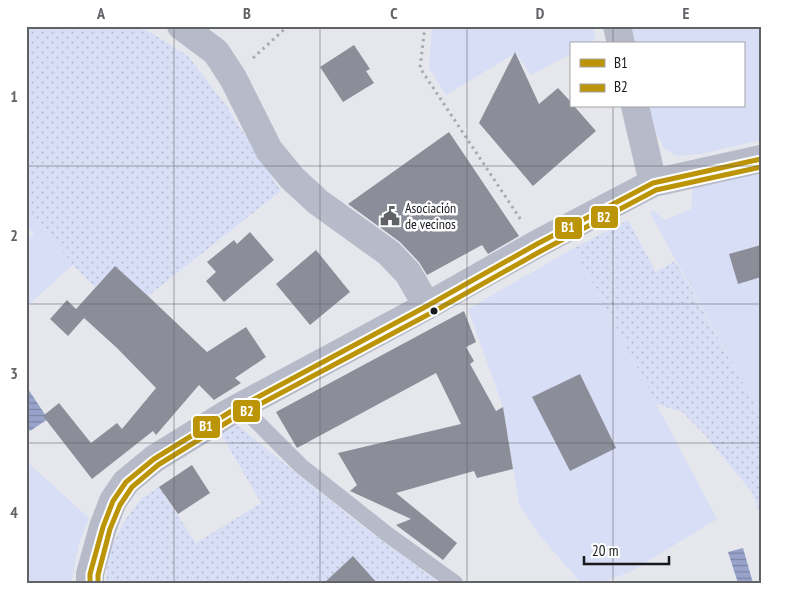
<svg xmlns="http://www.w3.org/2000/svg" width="787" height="609" viewBox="0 0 787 609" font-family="'PT Sans Narrow',sans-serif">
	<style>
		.grass { fill: url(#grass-dots) }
		.green { fill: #d8def5 }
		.water { fill: url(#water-rules) }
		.building { fill: #8b8d99 }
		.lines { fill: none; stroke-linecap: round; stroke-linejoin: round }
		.path { stroke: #a7aab3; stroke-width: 3; stroke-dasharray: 2.5 4; stroke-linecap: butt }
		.service { stroke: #b7bbc9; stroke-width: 16 }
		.minor { stroke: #b7bbc9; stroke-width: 28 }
		.bus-1-casing { stroke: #fff; stroke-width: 9 }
		.bus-2-casing { stroke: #fff; stroke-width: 9 }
		.bus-1 { stroke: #bb9407; stroke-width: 5 }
		.bus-2 { stroke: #bb9407; stroke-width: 5 }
		.grid { fill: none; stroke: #616266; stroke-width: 1; stroke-opacity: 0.55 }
		.bus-dot { fill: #191a1d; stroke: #fff; stroke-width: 2 }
		.labels { text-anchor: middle; stroke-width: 5; stroke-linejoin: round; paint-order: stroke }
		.poi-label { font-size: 14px; fill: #191a1d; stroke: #fff; text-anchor: start }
		.line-badge { stroke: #fff; stroke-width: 2 }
		.badge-label { font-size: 14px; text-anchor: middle; font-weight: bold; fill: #fff }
		.neatline { fill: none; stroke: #616266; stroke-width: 2 }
		.grid-label { font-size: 16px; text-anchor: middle; font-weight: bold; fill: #616266 }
	</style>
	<defs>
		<pattern id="grass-dots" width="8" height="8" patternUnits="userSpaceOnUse" patternTransform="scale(1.25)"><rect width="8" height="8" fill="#d8def5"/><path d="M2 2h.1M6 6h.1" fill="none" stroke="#b9bed2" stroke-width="1.8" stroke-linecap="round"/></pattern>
		<pattern id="water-rules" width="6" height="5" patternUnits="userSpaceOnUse" patternTransform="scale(1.25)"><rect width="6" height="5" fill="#98a3cb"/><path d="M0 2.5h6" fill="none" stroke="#7b84a4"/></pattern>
	</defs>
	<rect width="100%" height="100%" fill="#e6e7ed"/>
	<!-- grass -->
	<path class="grass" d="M26 26H134L150 32 188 56 225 104 281 191 148 296 115 266 95 287 73 265 26 206Z
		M628 220 656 272 675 261 761 415V516L752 492 704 434 682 412 656 404 574 248Z
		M237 425 362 526 440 583H106L108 553 125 520 141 499 159 487 196 543 261 503 221 434Z"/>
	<!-- green -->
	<path class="green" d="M432 26H592L596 39 590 44H571V54L531 75 516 53 446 95 429 68Z
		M627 26H761V140L701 154 676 156 663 147 661 141 652 130 646 106H743V44H631Z
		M761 173V415L650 213 653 210 665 220 691 209 693 185Z
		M26 206 73 265 26 307V242L34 234 26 226Z
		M574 248 717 519 630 572 601 583H581L540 536 519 504 503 407 468 309Z
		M26 461 89 518 79 544 71 583H26Z"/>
	<!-- water -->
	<path class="water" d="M26 386 48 419 30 431 26 426Z
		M743 548 753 583H738L728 552Z"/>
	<!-- building -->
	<path class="building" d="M354 45 370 69 366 71 374 83 343 102 320 67Z
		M515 52 539 104 558 88 571 102V106H574L596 131 533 186 479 123Z
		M449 132 519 236 488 254 482 245 427 275 419 262 400 242 348 204Z
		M250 232 274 260 224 302 206 281 216 272 207 262 234 240 237 244Z
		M761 245V277L738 284 729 254Z
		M316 250 350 292 310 325 276 284Z
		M115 266 148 296 207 352 246 327 266 357 235 378 241 383 214 400 199 385 156 435 153 431 92 479 43 416 59 403 91 443 117 423 122 429 156 388 117 348 84 318 68 336 50 319 67 300 76 309Z
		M464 311 476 342 466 347 474 361 470 364 496 411 503 407 513 469 477 478 474 471 396 493 457 543 443 560 396 525 411 519 350 491 357 485 338 453 461 424 436 373 297 448 276 412Z
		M580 374 616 448 570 471 532 397Z
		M192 465 210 493 178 514 159 487Z
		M353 556 377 583H324Z"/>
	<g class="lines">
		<!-- path -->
		<path class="path" d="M425 26 420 68 521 220
			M253 58 288 26"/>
		<!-- service -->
		<path class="service" d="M241 406 301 466 387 534 455 583"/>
		<!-- minor -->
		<path class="minor" d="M181 26 216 52 233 78 269 150 292 178 318 202 389 253 408 273 427 306
			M617 26 621 44
			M635 106 653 183
			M90 583V574L103 527 113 501 126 482 154 459 230 412 427 306 537 244 653 183 761 159"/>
		<defs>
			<path id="bus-1" d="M90 583V574L103 527 113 501 126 482 154 459 230 412 427 306 537 244 653 183 761 159"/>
			<path id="bus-2" d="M98 583V575L110 529 120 505 132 487 158 465 234 418 431 313 541 251 656 190 761 167"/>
		</defs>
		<!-- bus-1 casing -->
		<use href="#bus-1" class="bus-1-casing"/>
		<!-- bus-2 casing -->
		<use href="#bus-2" class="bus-2-casing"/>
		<!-- bus-1 -->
		<use href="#bus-1" class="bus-1"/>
		<!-- bus-2 -->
		<use href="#bus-2" class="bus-2"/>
	</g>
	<!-- grid -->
	<path class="grid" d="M174 26V583M320 26V583M467 26V583M613 26V44M613 106V583M26 166H761M26 304H761M26 443H761"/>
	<!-- icons -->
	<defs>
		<symbol id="civic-bare" viewBox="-9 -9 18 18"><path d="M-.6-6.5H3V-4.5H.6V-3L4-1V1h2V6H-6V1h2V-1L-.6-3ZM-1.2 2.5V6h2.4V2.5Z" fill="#616266" stroke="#fff" stroke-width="2.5" paint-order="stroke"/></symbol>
	</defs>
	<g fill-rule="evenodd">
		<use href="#civic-bare" x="376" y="202" width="28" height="28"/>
	</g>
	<!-- markers -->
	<circle class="bus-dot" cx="434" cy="311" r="4.5"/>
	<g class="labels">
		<!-- poi labels -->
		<g class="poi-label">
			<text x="405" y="213">Asociación<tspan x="405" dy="16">de vecinos</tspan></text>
		</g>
	</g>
	<g class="line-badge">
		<rect x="590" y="205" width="29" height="24" rx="5" fill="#bb9407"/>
		<rect x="554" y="216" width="29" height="24" rx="5" fill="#bb9407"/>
		<rect x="232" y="399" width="29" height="24" rx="5" fill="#bb9407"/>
		<rect x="192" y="415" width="29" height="24" rx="5" fill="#bb9407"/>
	</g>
	<g class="badge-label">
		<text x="604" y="222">B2</text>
		<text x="568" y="232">B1</text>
		<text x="247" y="416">B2</text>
		<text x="206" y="431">B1</text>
	</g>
	<!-- border -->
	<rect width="787" height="609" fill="none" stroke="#ffffff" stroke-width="55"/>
	<!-- legend -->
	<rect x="570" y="42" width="175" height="65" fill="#ffffff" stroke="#a3a3a5"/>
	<rect x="580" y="59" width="25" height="8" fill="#bb9407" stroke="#a3a3a5"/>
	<text x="614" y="68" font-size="15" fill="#191a1d">B1</text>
	<rect x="580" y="84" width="25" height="8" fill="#bb9407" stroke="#a3a3a5"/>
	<text x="614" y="92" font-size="15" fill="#191a1d">B2</text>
	<!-- scale -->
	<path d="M584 556v8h85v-8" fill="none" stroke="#191a1d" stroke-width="2.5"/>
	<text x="592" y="556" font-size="15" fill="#191a1d" stroke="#ffffff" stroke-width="4" paint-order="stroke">20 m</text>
	<rect x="28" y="28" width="732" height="554" class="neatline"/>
	<g class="grid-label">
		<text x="101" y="19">A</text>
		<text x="247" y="19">B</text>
		<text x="394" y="19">C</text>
		<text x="540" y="19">D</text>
		<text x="686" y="19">E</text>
		<text x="14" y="102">1</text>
		<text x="14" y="241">2</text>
		<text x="14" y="379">3</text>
		<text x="14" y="518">4</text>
	</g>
</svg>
